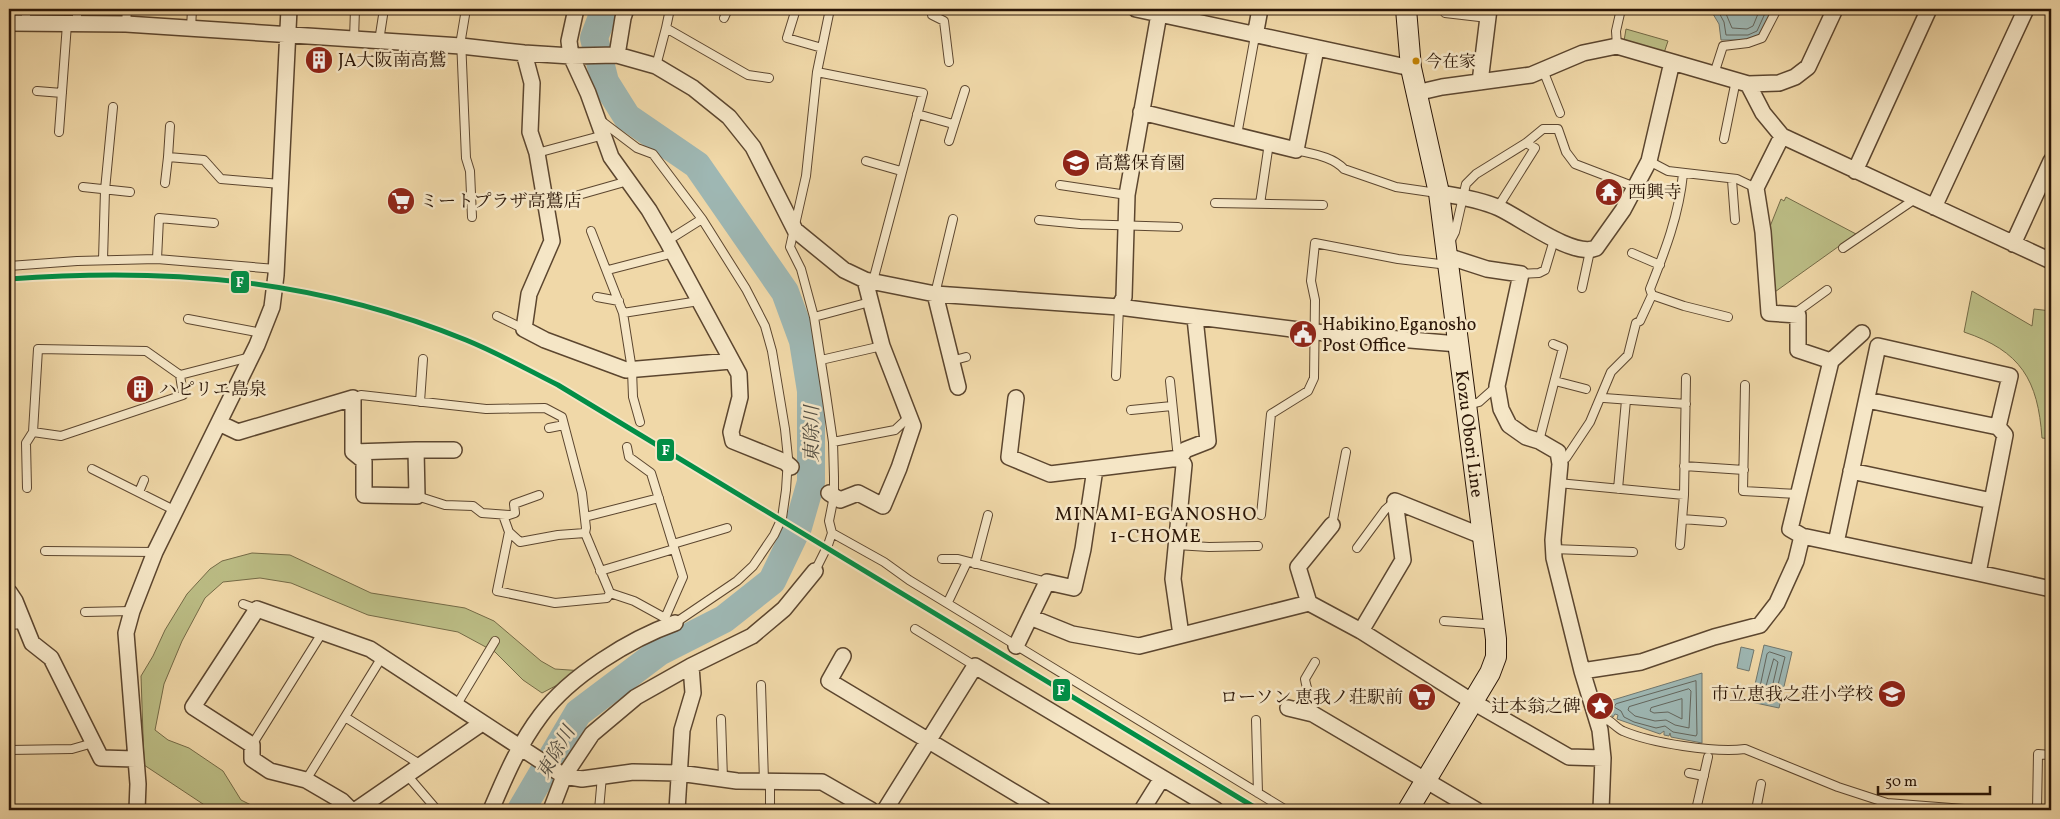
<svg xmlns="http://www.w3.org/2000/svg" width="2060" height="819" viewBox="0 0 2060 819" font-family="Vollkorn,'Noto Serif JP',serif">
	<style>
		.green { fill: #bcbe86; stroke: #746a46 }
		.water { fill: #9eb7b3; stroke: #70776e }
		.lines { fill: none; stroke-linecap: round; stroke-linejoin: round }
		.shore { stroke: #64665d; stroke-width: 1 }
		.river { stroke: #9eb7b3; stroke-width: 28 }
		.lane-casing { stroke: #5c462f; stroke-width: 10 }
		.street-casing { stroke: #5c462f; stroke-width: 18 }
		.secondary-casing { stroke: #2b1607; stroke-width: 22 }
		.lane { stroke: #f5e6c6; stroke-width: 8 }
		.street { stroke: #f5e6c6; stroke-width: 15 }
		.secondary { stroke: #f5e6c6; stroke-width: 20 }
		.rail-1-casing { stroke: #f5e6c6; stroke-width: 9 }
		.rail-1 { stroke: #028e46; stroke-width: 5 }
		.bus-dot { fill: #c48202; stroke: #f5e6c6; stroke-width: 2 }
		.labels { text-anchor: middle; stroke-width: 5; stroke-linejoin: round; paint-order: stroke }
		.bus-label { font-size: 17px; fill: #2b1607; stroke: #f5e6c6; text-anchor: start }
		.poi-label { font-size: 18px; fill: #2b1607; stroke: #f5e6c6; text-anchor: start }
		.street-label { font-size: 18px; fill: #2b1607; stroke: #f5e6c6 }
		.water-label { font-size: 19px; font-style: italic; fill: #534e43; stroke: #f5e6c6 }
		.neighbourhood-label { font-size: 19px; letter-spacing: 1px; fill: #2b1607; stroke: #f5e6c6 }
		.line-badge { stroke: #f5e6c6; stroke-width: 2 }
		.badge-label { font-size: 14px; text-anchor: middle; font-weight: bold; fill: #fff }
	</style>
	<rect width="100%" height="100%" fill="#f0d8a8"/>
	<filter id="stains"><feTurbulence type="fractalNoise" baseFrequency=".004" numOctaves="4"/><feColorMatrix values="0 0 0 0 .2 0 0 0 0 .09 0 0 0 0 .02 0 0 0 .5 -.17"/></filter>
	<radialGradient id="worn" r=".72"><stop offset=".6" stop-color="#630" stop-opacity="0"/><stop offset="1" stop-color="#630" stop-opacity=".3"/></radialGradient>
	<!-- green -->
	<path class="green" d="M1626 29 1668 41 1664 53 1624 41Z
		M1786 197 1856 234 1772 294 1769 229 1781 199 1784 201Z
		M1972 291 2032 326 2034 309 2051 311V439L2042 438C2038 380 2021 351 1964 332Z
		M252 553 290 555 371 593 465 608 494 621 541 661 555 669 584 671 542 693 523 680 495 652 458 632 368 615 291 583 260 578 223 582 205 598 182 641 164 684 155 730 168 740 189 748 223 771 241 800 261 810H212L144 765 141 676 153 656 165 630 187 594 210 569 222 561Z"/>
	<!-- water -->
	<path class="water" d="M1710 9H1772L1761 35 1749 40H1721L1719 24Z
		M1764 645 1792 652 1779 708 1751 702Z
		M1741 647 1754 650 1749 671 1737 668Z
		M1702 673V743L1671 737 1670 733 1669 736 1664 735V731L1660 734 1617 719 1618 715 1615 714 1613 717 1603 703Z"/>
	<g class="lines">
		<!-- shore -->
		<path class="shore" d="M1717 9 1724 22 1726 35H1748L1757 31 1767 9
			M1724 9 1732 28 1747 29 1753 26 1760 9
			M1770 652 1785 657 1774 701 1758 696 1767 654Z
			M1774 659 1778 662 1771 692 1768 694 1765 691Z
			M1696 681 1697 734 1696 736 1673 732 1665 726 1656 728 1634 722 1624 717 1621 711 1614 707 1616 704Z
			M1689 689 1691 691 1689 728 1675 725 1666 720 1655 721 1635 716 1628 710 1629 707Z
			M1682 699V719L1668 712 1654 713 1650 711 1651 708Z"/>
		<!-- river -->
		<path class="river" d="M521 810 578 713 659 652 724 619 772 581 798 527 811 482V391L803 341 785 292 697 165 627 117 605 82 594 38 605 9"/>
		<defs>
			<path id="lane" d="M466 9 461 39 466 158 470 171 472 217
				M796 9 787 38 822 48
				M830 9 817 72 806 176 790 247 801 269 814 317 826 394 833 442 834 477V496L829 521 832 533 884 562 909 580 1286 810
				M933 9 932 15 944 21 949 62
				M1445 13 1488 18
				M724 18 728 9
				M26 23V9
				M77 24V9
				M126 24 127 9
				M666 28 670 9
				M191 29 192 9
				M354 39 355 9
				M379 41 384 9
				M1617 46 1616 31 1621 9
				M656 66 666 28 748 75 769 78
				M1543 70 1560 113
				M817 72 923 93 873 281
				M1714 74 1723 46 1748 43 1762 38 1777 9
				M37 91 62 93
				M917 114 953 124
				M600 120 637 148 653 154 702 219 746 289 765 326 772 351 785 429 788 458 786 490 782 518 774 535 753 566 737 581 675 623
				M170 126 168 157 204 160 221 179 280 184
				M59 132 67 24
				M1237 135 1255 36
				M1724 139 1736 80
				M949 141 965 90
				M1296 150C1312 154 1332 156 1344 169L1396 187 1437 193
				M537 153 604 135
				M866 161 901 171
				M1649 161 1668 171 1737 179 1756 188
				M1683 174C1679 215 1665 251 1650 289L1652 295 1684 306 1728 317
				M1732 180 1735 220
				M165 183 168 157
				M1060 185 1127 195
				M83 187 130 192
				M1215 203 1323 205
				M547 204 621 183 627 179
				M1260 204 1269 143
				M1498 207 1535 148 1526 143
				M1039 220 1080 224 1178 227
				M591 231 623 313 632 370 633 397 640 422
				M667 241 702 219
				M1450 242 1455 232 1466 184 1476 174 1526 143 1543 129H1558L1566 152 1575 164 1635 187
				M1843 248 1915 199
				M1632 253 1660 265
				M157 259 159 218 214 223
				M103 260 105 190 113 107
				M9 266 77 261 157 259 276 269
				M608 270 674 253
				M1521 274 1539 273 1545 270 1554 240
				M1582 288 1590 251
				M935 294 953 219
				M597 297 619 301
				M623 313 699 301
				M1798 315V311L1827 290
				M497 316 524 329
				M814 317 870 302
				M188 319 262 333
				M821 360 882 346
				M951 361 966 357
				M1116 376 1119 307
				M1170 381 1177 449 1180 458
				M1555 381 1586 389
				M1745 385 1743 491 1798 494
				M353 398 361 395 486 409 545 408 562 417 582 493 586 528 585 533 610 593 634 601 665 618 683 577 651 473 629 457 627 447
				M1604 398 1686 404
				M420 402 423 359
				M1468 405 1479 402 1497 386
				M1131 410 1172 406
				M549 428 564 425
				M33 432 61 436 183 395 180 375
				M1539 441 1563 348 1553 344
				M833 442 895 430 909 417
				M1559 459 1566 458 1590 422 1611 372 1628 355 1636 323 1640 321 1652 295
				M1684 466 1744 470
				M92 469 176 511
				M1558 483 1684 495 1686 378
				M27 488 26 443 33 432 38 349 146 351 180 375 250 357
				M1618 489 1626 400
				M139 492 144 480
				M417 496 445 505 473 506 482 513 509 515 515 513 514 504 539 495
				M503 515 509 532 520 542 558 535 585 533
				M1261 515 1271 414 1308 391 1314 378 1315 300 1311 281 1315 243 1398 259 1448 265
				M585 517 659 498
				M1682 519 1722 522
				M1332 525 1346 452
				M509 532 497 591 555 603 607 598 610 593
				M673 544 727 528
				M1176 545 1209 547 1258 546
				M1680 545 1684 495
				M1357 548 1385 510 1395 501
				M1553 549 1633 552
				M45 551 155 552
				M942 559H958L1047 582
				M975 564 988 515
				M600 571 674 549
				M815 571 828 545 832 533
				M948 602 967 562
				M243 604 257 609
				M85 612 132 611
				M1444 621 1485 624 1492 621
				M9 625 24 624
				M915 629 975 666
				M761 685 764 781
				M456 706 495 641
				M1313 714C1313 701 1307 692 1305 679L1315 662
				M345 717 421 765
				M721 719 723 779
				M1256 720 1258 793
				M1597 722 1608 720C1613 723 1618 729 1623 731 1651 743 1715 753 1745 749L1838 787 1887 803 1977 810
				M252 745 322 633
				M9 750 72 749 93 743
				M1689 773 1704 776
				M407 775 437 810
				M306 780 382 657
				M599 810 602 776
				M770 810V781
				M1696 810 1708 757
				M1756 810 1761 784
				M1871 810V809
				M2037 810 2038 754 2051 755"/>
			<path id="street" d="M576 9 569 41 571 56 588 93 611 157 649 210 667 241 739 374 740 397 731 432 733 441 785 462 791 467
				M1136 9 1411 68
				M9 23 126 24 461 46 524 53 571 56 617 55 656 66 693 88 729 117 753 147 795 230 844 270 865 280 935 294 1119 307 1315 332 1458 344
				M1255 36 1260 9
				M524 53 532 83 530 132 537 153 552 241 529 294 524 329 545 340 626 370 731 361
				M617 55 623 18 626 9
				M1480 82 1489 9
				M1748 84 1763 113 1782 136 2051 261
				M1416 93 1442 87 1531 75 1583 53 1617 46 1748 84 1779 83 1795 77 1808 67 1835 9
				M1141 112 1296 150 1316 49
				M1782 136 1756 188 1763 232 1769 313 1798 315V350L1831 361
				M1855 171 1929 9
				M1439 193C1458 196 1482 200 1499 208 1521 218 1573 258 1596 248L1623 210 1649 161 1672 62
				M1934 207 2026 9
				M2013 244 2051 161
				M1447 256 1487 269 1521 274 1497 386 1501 409 1509 425 1526 437 1539 441 1558 452 1560 464 1553 540 1554 558 1582 671
				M935 294 958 387
				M1119 307 1124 297 1127 195 1159 14
				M1016 398 1009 457 1050 474 1180 458
				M219 423 238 432 353 398V452L364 461V495L417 496 416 450H454
				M353 452 416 450
				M1180 458 1184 465 1173 579 1181 635
				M1180 458 1185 450 1208 441 1195 318
				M1851 471 1992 501
				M829 493 840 500 858 493 883 506 899 468 913 426 882 346 865 280
				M1802 536 1790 529 1831 361 1862 333
				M1836 543 1878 346 2010 376 1998 427
				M1978 573 2051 589
				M9 592 15 601 32 643 51 658 101 758 135 759
				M1309 603 1298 567 1332 525
				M1030 617 1072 634 1139 646 1309 603 1361 631 1473 702 1569 757 1603 758
				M1361 631 1403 560 1395 501 1482 536
				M1016 646 1047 582 1074 588 1083 549 1095 469
				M843 656 829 681 1044 810
				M1288 708 1313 714 1476 810
				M137 810 138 784 126 633 132 611 155 552 257 345 272 307 276 275 289 9
				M351 810 342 801 306 780 270 771 252 759V745L193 707 257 609 370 649 564 776 582 779 633 772 679 773 737 781 822 782 871 810
				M356 810 482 723
				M491 810C505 777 519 744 541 715 570 676 630 639 675 623
				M551 810 564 776 592 734 636 697 691 666 752 636 784 609 815 571
				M677 810 682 730 693 693 691 666
				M885 810 975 666 1216 810
				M1142 810 1162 778
				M1601 810 1603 758 1600 730 1582 671 1641 662 1714 637 1760 625 1777 603 1796 561 1802 536 1978 573 2005 435 1998 427 1867 400"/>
			<g id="secondary">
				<path id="s1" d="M1406 9 1411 68 1439 193 1496 639V657L1490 673 1408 810"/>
			</g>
		</defs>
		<!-- lane casing -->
		<use href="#lane" class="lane-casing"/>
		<!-- street casing -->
		<use href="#street" class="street-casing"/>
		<!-- secondary casing -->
		<use href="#secondary" class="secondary-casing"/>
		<!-- lane -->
		<use href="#lane" class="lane"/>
		<!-- street -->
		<use href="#street" class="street"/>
		<!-- secondary -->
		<use href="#secondary" class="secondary"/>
		<defs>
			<path id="rail-1" d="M9 279C169 267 316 279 466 340 498 353 528 370 558 385L1259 810"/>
		</defs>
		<!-- rail-1 casing -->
		<use href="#rail-1" class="rail-1-casing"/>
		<!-- rail-1 -->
		<use href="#rail-1" class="rail-1"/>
	</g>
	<!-- icons -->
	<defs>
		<symbol id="building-disc" viewBox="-11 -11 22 22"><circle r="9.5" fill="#8f2418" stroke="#f5e6c6"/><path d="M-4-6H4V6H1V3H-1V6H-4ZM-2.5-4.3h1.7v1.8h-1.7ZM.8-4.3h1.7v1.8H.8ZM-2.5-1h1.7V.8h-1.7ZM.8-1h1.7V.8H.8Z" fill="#fff"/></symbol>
		<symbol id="school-disc" viewBox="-11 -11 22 22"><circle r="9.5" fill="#8f2418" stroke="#f5e6c6"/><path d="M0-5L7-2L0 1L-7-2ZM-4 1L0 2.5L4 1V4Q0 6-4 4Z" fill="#fff"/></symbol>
		<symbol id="temple-disc" viewBox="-11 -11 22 22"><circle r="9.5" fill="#8f2418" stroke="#f5e6c6"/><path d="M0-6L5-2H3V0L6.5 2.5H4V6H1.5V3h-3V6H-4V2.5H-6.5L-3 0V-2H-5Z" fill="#fff"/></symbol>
		<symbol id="supermarket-disc" viewBox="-11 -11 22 22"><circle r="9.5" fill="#8f2418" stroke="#f5e6c6"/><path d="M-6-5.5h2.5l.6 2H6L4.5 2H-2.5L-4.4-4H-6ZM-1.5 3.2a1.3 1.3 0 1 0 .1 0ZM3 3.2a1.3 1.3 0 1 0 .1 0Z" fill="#fff"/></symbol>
		<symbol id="civic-disc" viewBox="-11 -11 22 22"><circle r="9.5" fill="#8f2418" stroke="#f5e6c6"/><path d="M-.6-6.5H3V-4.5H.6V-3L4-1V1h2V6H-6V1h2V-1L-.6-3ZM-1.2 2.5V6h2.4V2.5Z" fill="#fff"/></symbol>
		<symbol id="sight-disc" viewBox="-11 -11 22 22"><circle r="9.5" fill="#8f2418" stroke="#f5e6c6"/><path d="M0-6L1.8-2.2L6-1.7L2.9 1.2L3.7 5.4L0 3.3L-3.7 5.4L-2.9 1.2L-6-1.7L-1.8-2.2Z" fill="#fff"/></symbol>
	</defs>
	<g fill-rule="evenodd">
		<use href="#building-disc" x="303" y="44" width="32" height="32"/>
		<use href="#school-disc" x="1060" y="147" width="32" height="32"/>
		<use href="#temple-disc" x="1593" y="176" width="32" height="32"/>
		<use href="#supermarket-disc" x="385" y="185" width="32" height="32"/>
		<use href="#civic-disc" x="1287" y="318" width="32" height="32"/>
		<use href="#building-disc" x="124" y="373" width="32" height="32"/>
		<use href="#school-disc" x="1876" y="678" width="32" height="32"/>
		<use href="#supermarket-disc" x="1406" y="681" width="32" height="32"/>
		<use href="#sight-disc" x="1584" y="690" width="32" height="32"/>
	</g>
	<!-- markers -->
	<circle class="bus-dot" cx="1416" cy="61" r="4.5"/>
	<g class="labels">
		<!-- bus labels -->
		<g class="bus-label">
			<text x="1425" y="67">今在家</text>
		</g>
		<!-- poi labels -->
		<g class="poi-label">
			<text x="338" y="66">JA大阪南高鷲</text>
			<text x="1095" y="169">高鷲保育園</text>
			<text x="1628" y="198">西興寺</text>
			<text x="420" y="207">ミートプラザ高鷲店</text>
			<text x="1322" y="330">Habikino Eganosho<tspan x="1322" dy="21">Post Office</tspan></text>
			<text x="159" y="395">ハピリエ島泉</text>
			<text x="1873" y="700" text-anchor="end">市立恵我之荘小学校</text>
			<text x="1403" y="703" text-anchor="end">ローソン 恵我ノ荘駅前</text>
			<text x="1581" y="712" text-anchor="end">辻本翁之碑</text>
		</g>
		<!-- street labels -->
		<g class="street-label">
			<text dy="6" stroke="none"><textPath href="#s1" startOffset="430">Kozu Obori Line</textPath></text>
		</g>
		<!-- water labels -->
		<g class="water-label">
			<text transform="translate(811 434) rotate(-90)" y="7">東除川</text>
			<text transform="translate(555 752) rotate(-60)" y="7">東除川</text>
		</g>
		<!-- neighbourhood labels -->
		<g class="neighbourhood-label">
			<text x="1156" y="520">MINAMI-EGANOSHO<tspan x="1156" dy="22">1-CHOME</tspan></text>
		</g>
	</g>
	<g class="line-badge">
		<rect x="230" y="270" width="20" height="24" rx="5" fill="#028e46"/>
		<rect x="656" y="438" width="19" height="24" rx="5" fill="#028e46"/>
		<rect x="1052" y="678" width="19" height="24" rx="5" fill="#028e46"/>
	</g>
	<g class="badge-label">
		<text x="240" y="287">F</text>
		<text x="666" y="455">F</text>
		<text x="1061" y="695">F</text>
	</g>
	<!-- margin -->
	<rect width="2060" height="819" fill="none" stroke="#f0d8a8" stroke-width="30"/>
	<rect x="10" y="10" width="2040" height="799" fill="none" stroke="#2b1607" stroke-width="2.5"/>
	<rect x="15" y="15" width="2030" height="789" fill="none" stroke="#2b1607"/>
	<!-- scale -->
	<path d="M1878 786v8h112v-8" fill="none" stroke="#2b1607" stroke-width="2.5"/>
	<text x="1885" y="786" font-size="15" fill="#2b1607" stroke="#f5e6c6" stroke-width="4" paint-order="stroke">50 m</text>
	<rect width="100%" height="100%" filter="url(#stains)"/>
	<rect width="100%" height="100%" fill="url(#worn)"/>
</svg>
